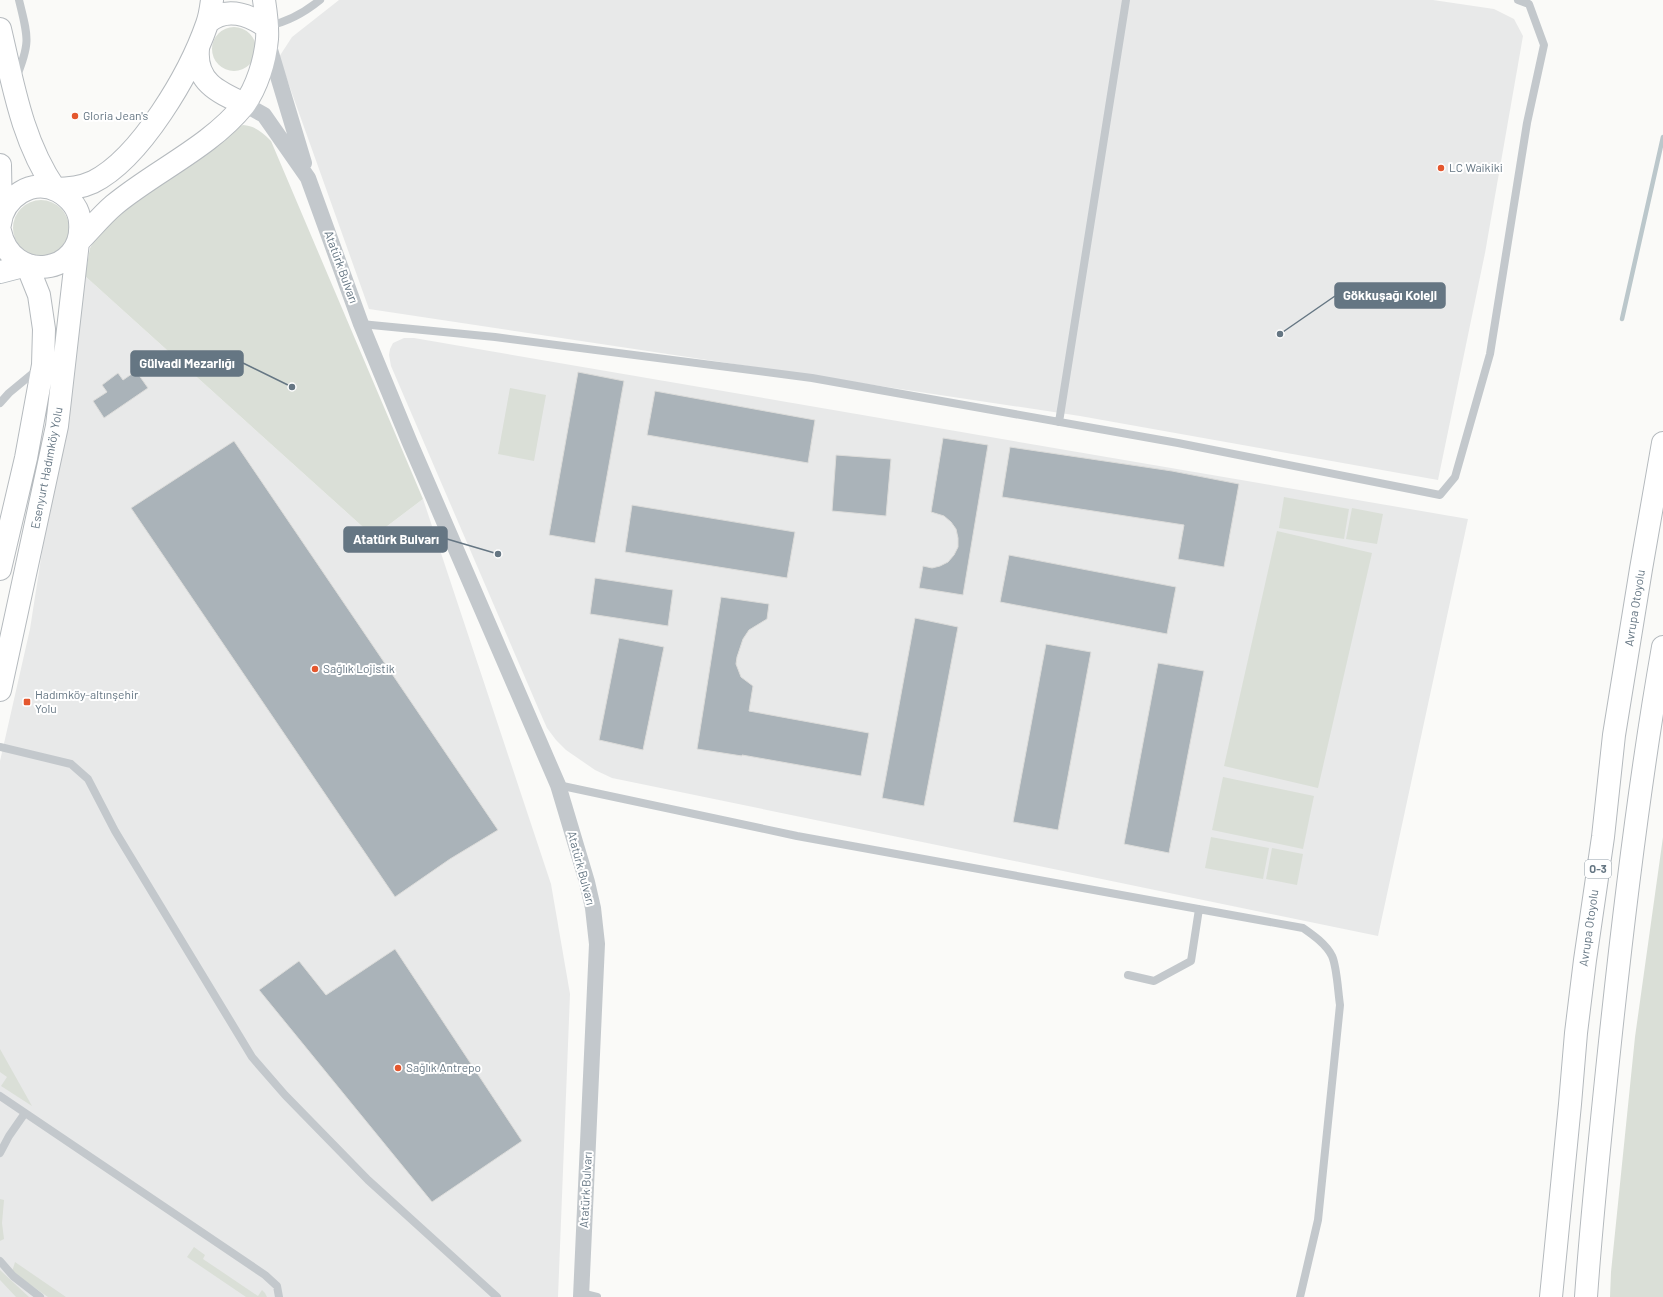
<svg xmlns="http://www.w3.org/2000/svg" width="1663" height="1297" viewBox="0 0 1663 1297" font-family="Barlow,sans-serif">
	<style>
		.built { fill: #e8e9e9 }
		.green { fill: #dadfd7 }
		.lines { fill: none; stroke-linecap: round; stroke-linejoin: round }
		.stream { stroke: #bbc7cb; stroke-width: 4.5 }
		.building { fill: #aab3b9; stroke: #dcdcda }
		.secondary-casing { stroke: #b3babf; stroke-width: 24 }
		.primary-casing { stroke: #b5babe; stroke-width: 24 }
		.highway-casing { stroke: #b4b9bd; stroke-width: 24 }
		.lane { stroke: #c3c8cc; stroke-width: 8 }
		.street { stroke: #c3c8cc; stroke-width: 16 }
		.secondary { stroke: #fff; stroke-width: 22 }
		.primary { stroke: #fff; stroke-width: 22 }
		.highway { stroke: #fff; stroke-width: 22 }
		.poi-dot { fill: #e4572e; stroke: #fff; stroke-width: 1.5 }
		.labels { text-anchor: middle; stroke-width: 4; stroke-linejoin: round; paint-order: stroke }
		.shield { fill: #fff; stroke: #939fa8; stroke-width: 1 }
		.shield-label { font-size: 11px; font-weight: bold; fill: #657683 }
		.poi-label { font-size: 12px; fill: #657683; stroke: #fff; text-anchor: start }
		.street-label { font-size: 12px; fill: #657683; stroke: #fff }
		.leader { fill: none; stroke: #657683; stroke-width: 1.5 }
		.callout-dot { fill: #657683; stroke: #fff; stroke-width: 1.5 }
		.callout { fill: #657683; stroke: #657683; stroke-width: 1.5 }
		.callout-label { font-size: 13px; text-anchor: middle; font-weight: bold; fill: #fff }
	</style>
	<rect width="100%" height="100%" fill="#fafaf8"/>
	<!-- built -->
	<path class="built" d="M339 0H1433L1494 9 1514 19 1523 36 1485 253 1438 480 1080 416 369 309 279 57 292 37Z
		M85 276 364 528 386 527 423 499 551 884 570 994 558 1297H0V761L30 629Z
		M404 338H414L1468 519 1378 936 612 778 595 770 566 750 556 740 547 728 539 710 391 366 389 355 390 349 393 343Z"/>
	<!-- green -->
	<path class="green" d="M212 49a22 22 0 1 1 44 0a22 22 0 1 1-44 0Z
		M243 125C255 126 262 132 271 141L423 499 386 527 364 528 85 276 90 248 99 233 121 213 231 131Z
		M13 228a28 28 0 1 1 56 0a28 28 0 1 1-56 0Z
		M510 388 546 395 534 461 498 454Z
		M1284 497 1349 509 1344 539 1279 528Z
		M1352 508 1383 514 1377 544 1346 539Z
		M1277 531 1372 553 1318 788 1224 766Z
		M1223 777 1314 796 1303 849 1212 830Z
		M1211 837 1269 848 1263 879 1205 868Z
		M1663 837V1297H1610L1611 1272 1635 1037Z
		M1272 848 1303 854 1297 885 1266 879Z
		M0 1049 32 1106 1 1086 7 1077 0 1072Z
		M0 1199 4 1200 2 1223 4 1239 0 1241Z
		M194 1247 205 1255 203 1259 258 1296 262 1290 265 1293 267 1297H246L187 1257Z
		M15 1262 66 1297H48L12 1272Z
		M0 1270 29 1297H16L0 1280Z"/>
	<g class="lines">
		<!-- stream -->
		<path class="stream" d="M1622 319 1663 137"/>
	</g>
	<!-- building -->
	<path class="building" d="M136 371 148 388 104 418 93 401 107 392 102 385 118 373 123 380Z
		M578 372 624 381 595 543 549 535Z
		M655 391 815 420 808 463 647 435Z
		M943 438 988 445 963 595 919 588 923 566 932 568 940 566 948 562 954 555 958 547V538L956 529 951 522 944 516 931 512Z
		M234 441 498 830 450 859 395 897 131 508Z
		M1010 447 1172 471 1239 484 1224 567 1178 559 1184 525 1002 497Z
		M836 455 891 459 886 516 832 511Z
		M632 505 795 532 787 578 625 552Z
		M1009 555 1176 587 1167 634 1000 602Z
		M595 578 673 590 668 626 590 614Z
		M721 597 769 604 767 619 749 630 743 639 737 657 736 664 741 677 753 686 749 711 869 733 861 776 742 755V756L697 749Z
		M915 618 958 627 924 806 882 798Z
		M619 638 664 647 643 750 599 740Z
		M1046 644 1091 652 1058 830 1013 822Z
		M1158 663 1204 671 1169 853 1124 844Z
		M395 949 522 1141 432 1202 259 990 299 961 326 995Z"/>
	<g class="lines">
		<defs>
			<path id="secondary" d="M0 272 27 265"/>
			<path id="primary" d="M208 22C227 6 249 15 267 27
				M0 29C13 84 22 141 55 189
				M198 49C195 82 218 92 244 104
				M0 165 1 217
				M55 189C68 189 80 188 93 182 141 158 190 73 207 24 210 16 211 8 212 0
				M0 224C3 198 32 177 58 191 70 198 79 208 80 222 85 275 11 285 0 231
				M78 242C90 230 101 216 114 205 155 171 210 147 244 105 257 87 265 61 267 39 268 26 266 13 264 0
				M0 569 26 458 43 365 44 329 39 295 27 265
				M0 690 57 426 78 242"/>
			<path id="highway" d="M1551 1297 1570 1104 1576 1033 1585 960 1603 837 1614 735 1641 569 1663 443
				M1586 1297C1592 1212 1601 1127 1610 1042 1624 910 1640 777 1663 647"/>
		</defs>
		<!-- secondary casing -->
		<use href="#secondary" class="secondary-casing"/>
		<!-- primary casing -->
		<use href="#primary" class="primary-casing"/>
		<!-- highway casing -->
		<use href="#highway" class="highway-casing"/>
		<!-- lane -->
		<path class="lane" d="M268 26C288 22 304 13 320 0
			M16 78C31 42 28 37 19 0
			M361 324 495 337 812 378 1178 443 1440 495 1455 477 1490 354 1527 123 1544 45 1529 4 1518 0
			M0 403 9 393 38 369
			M1059 422 1126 0
			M0 747 71 764 88 779 115 831 252 1057 285 1095 368 1180 497 1297
			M558 785 797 836 1303 928C1313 935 1326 944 1332 956 1337 967 1338 992 1340 1005L1318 1220 1300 1297
			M1128 975 1154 981 1191 961 1199 909
			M0 1096 265 1275 277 1286 279 1297
			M0 1153 9 1136 25 1113
			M0 1261 13 1276 40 1297
			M581 1293 597 1297"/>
		<!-- street -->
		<path class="street" d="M268 43 304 163
			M244 104 264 115 308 178 361 324 410 443 558 785 587 882 593 908 597 944 581 1297"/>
		<!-- secondary -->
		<use href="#secondary" class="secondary"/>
		<!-- primary -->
		<use href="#primary" class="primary"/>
		<!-- highway -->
		<use href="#highway" class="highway"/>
	</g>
	<!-- markers -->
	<g class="poi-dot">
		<circle cx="75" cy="116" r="4"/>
		<circle cx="1441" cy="168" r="4"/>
		<circle cx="315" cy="669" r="4"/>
		<rect x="23" y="698" width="8" height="8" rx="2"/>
		<circle cx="398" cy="1068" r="4"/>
	</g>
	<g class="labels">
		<!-- shield labels -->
		<rect class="shield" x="1585" y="860" width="26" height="18" rx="3"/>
		<g class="shield-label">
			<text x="1598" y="873">O-3</text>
		</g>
		<!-- poi labels -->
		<g class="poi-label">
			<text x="83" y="120">Gloria Jean's</text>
			<text x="1449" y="172">LC Waikiki</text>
			<text x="323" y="673">Sağlık Lojistik</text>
			<text x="35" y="699">Hadımköy-altınşehir<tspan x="35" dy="14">Yolu</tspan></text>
			<text x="406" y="1072">Sağlık Antrepo</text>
		</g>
		<!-- street labels -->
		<g class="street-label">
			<text transform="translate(341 267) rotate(70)" y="4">Atatürk Bulvarı</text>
			<text transform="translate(47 468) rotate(-79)" y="4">Esenyurt Hadımköy Yolu</text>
			<text transform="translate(1635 608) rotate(-81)" y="4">Avrupa Otoyolu</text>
			<text transform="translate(581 868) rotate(75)" y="4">Atatürk Bulvarı</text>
			<text transform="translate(1589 928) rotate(-82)" y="4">Avrupa Otoyolu</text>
			<text transform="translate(586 1190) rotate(-87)" y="4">Atatürk Bulvarı</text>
		</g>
	</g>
	<!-- callouts -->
	<path class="leader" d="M1280 334L1335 296M292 387L243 363M498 554L447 539"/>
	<g class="callout-dot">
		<circle cx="1280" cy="334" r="4"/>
		<circle cx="292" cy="387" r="4"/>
		<circle cx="498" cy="554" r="4"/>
	</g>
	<g class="callout">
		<rect x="1335" y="283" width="110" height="25" rx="4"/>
		<rect x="131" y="351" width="112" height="25" rx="4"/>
		<rect x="344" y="527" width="103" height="25" rx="4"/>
	</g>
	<g class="callout-label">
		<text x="1390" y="300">Gökkuşağı Koleji</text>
		<text x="187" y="368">Gülvadi Mezarlığı</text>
		<text x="396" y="544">Atatürk Bulvarı</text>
	</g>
</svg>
